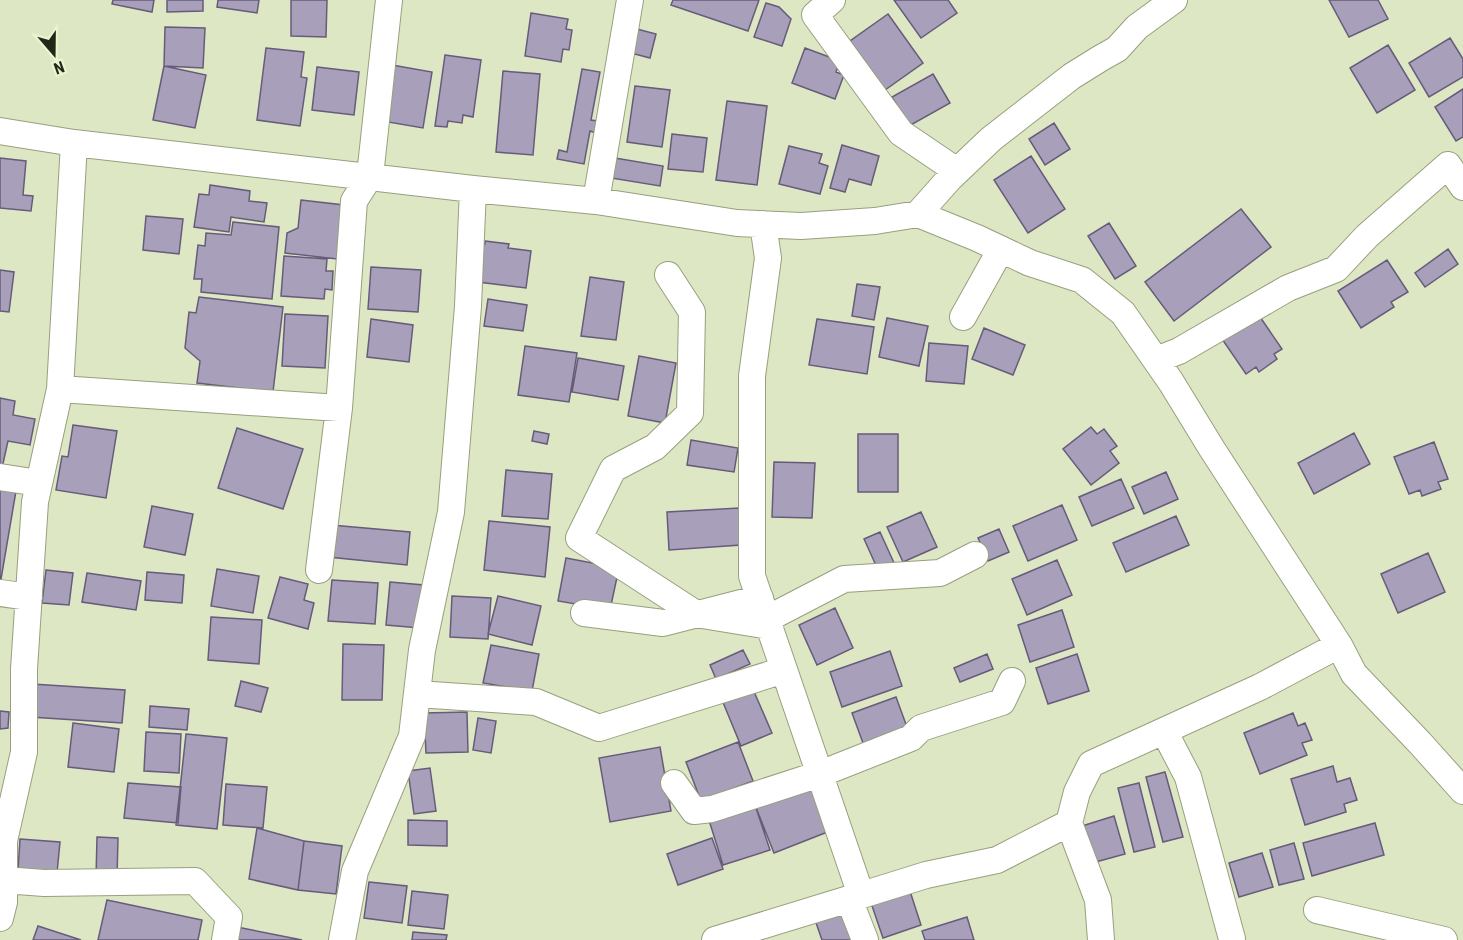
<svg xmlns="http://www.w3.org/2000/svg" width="1463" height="940" viewBox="0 0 1463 940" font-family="'Roboto Condensed',sans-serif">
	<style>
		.building { fill: #a89fbb; stroke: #665c7a; stroke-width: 1.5 }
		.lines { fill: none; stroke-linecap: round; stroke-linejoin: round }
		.street-casing { stroke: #97a07e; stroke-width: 28 }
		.street { stroke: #fff; stroke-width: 26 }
	</style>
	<rect width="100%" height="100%" fill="#dde7c3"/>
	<!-- building -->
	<path class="building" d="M113 0H154L152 12 112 4Z
		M167 0H203V11L167 12Z
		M218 0H259L257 13 217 7Z
		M291 0H327L326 37 291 36Z
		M673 0H759L748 31 671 5Z
		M894 0H948L957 13 921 38Z
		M1329 0H1378L1388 19 1349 37Z
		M766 3 779 7 791 19 782 46 754 37Z
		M531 13 568 19 566 29 572 30 569 50 563 49 561 62 525 56Z
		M888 14 923 63 885 90 850 41Z
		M165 27 205 28 203 68 164 66Z
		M637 29 656 34 650 58 631 53Z
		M1450 38 1463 59V77L1429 97 1409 63Z
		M1388 45 1415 90 1377 113 1350 68Z
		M266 48 304 52 301 77 307 78 300 126 257 120Z
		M805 48 840 61 836 72 844 75 835 99 792 83Z
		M445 55 481 60 473 117 463 115 462 123 448 121 447 127 435 126Z
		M392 65 432 72 423 128 382 121Z
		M164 66 206 75 195 128 153 120Z
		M317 67 359 72 354 115 312 110Z
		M582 69 600 72 591 120 598 121 596 133 590 131 584 164 557 159 559 150 567 152Z
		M503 71 540 74 533 155 496 152Z
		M933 74 950 103 909 126 892 97Z
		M635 86 670 90 662 147 627 142Z
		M1463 89V137L1456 141 1435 107Z
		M727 101 767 106 757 185 716 180Z
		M1054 123 1070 149 1045 165 1029 139Z
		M672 134 707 138 703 172 668 169Z
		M842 145 879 156 871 185 849 179 845 192 830 188Z
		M789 146 822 154 819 163 828 166 820 194 779 184Z
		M1031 156 1065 209 1028 233 994 180Z
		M0 158 26 161 23 195 33 196 31 211 0 208Z
		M615 158 663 166 660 186 611 178Z
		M210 185 250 191 249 201 267 203 264 222 231 217 229 232 194 227 199 194 209 195Z
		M301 200 344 205 337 259 285 253 287 233 298 228Z
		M1241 209 1271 247 1174 321 1145 282Z
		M146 216 183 219 179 254 143 250Z
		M233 222 279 227 272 299 201 292 202 279H194L198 245 205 246 206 233 231 235Z
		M1109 223 1136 266 1115 279 1088 236Z
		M485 241 509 244 508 248 531 251 526 288 478 282V243L485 244Z
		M1448 249 1458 264 1425 287 1415 273Z
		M284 256 327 259 326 271H333L332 290 325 289 324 299 281 296Z
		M1387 260 1408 292 1391 302 1394 307 1361 328 1338 291Z
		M371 267 421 270 418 312 368 309Z
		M0 270 14 272 9 312 0 311Z
		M590 277 624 282 616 340 581 336Z
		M857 284 880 287 874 320 852 316Z
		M199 297 283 307 273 392 197 383 200 361 185 348 189 312 196 313Z
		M488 299 527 305 523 331 484 326Z
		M285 314 328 316 325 368 282 366Z
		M1258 314 1282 349 1274 354 1277 359 1259 372 1256 367 1246 374 1222 339Z
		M887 318 928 326 919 366 879 357Z
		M371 319 413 325 409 362 367 357Z
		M817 319 874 327 867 374 809 365Z
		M984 328 1025 345 1013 375 972 359Z
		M929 343 968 346 964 384 926 381Z
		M525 346 577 353 569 402 518 395Z
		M639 356 676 363 665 423 628 416Z
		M578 358 624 366 618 400 572 392Z
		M0 398 15 401 13 415 35 419 30 445 8 441 2 468H0Z
		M73 425 117 431 106 498 56 490 62 456 68 457Z
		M1091 427 1097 434 1104 429 1117 446 1110 451 1119 463 1091 485 1063 449Z
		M237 428 303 449 283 509 218 488Z
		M534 431 549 434 547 444 532 441Z
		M1354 433 1370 464 1314 494 1298 463Z
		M858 434H898V492H858Z
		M691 440 738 448 734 472 687 465Z
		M1434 442 1448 479 1438 482 1441 489 1422 496 1420 490 1409 494 1394 457Z
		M774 462 815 463 812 518 772 517Z
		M506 470 552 474 548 519 502 516Z
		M1166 472 1178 499 1144 514 1132 487Z
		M1121 479 1134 508 1092 526 1079 497Z
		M0 488 16 491 0 585Z
		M1062 505 1077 540 1028 561 1013 526Z
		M152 506 193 514 185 555 144 547Z
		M739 508 741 545 669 550 667 512Z
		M921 512 937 547 903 562 887 527Z
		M1176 516 1189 545 1126 572 1113 543Z
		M489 521 550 527 545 577 484 570Z
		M331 525 410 532 407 565 328 557Z
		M999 529 1009 552 988 561 978 538Z
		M880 532 895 565 879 572 864 539Z
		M1428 553 1445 592 1398 613 1381 574Z
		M566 558 619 568 610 610 558 601Z
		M1057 560 1072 595 1027 615 1012 579Z
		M217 569 259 576 253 613 211 606Z
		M46 570 73 573 69 605 42 603Z
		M147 572 184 575 182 603 145 600Z
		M87 573 141 581 136 610 82 602Z
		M280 577 308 584 304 600 314 603 308 629 268 618Z
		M332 580 378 583 375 624 328 621Z
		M390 582 424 585 420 628 386 625Z
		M452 596 491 598 488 639 450 637Z
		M498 596 541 606 532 645 488 634Z
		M835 608 853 648 817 665 799 625Z
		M1062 610 1074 647 1030 662 1018 625Z
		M211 617 262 620 259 664 208 660Z
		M343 644 384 645 382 700H342Z
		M491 645 539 654 532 691 483 683Z
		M743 650 750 664 716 679 710 665Z
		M890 651 902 686 842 707 830 672Z
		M987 654 993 669 960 682 954 668Z
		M1077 654 1089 691 1048 704 1036 668Z
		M241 681 268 688 261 712 235 706Z
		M32 684 125 690 122 723 30 717Z
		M752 687 772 733 741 746 722 700Z
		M896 697 911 738 867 754 852 713Z
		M150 706 189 709 187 730 149 727Z
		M0 711 9 712 8 728 0 729Z
		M467 712 468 752 426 753 424 713Z
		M1293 713 1298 726 1305 723 1312 740 1302 743 1307 755 1260 774 1244 733Z
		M478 718 496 721 491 753 473 750Z
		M73 723 119 729 114 772 68 767Z
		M146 732 181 734 179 773 144 771Z
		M186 734 227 738 217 829 176 825Z
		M738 742 753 781 701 801 686 762Z
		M660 747 671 811 610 822 599 758Z
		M1333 766 1337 782 1350 778 1357 800 1344 804 1346 812 1305 825 1291 779Z
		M430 768 436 811 414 814 408 771Z
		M1165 772 1183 837 1163 842 1146 777Z
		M128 783 181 787 178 823 124 818Z
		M812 783 830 831 774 853 755 805Z
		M1139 783 1155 847 1134 852 1118 788Z
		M226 784 267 787 263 828 223 825Z
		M754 802 770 850 723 865 708 817Z
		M1114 816 1125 854 1092 863 1082 826Z
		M408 820 447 821V846L408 845Z
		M1375 823 1384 855 1312 876 1303 843Z
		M257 828 304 841 298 890 249 879Z
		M97 837 118 838 117 878H96Z
		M712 838 723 869 678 885 667 854Z
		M20 839 60 842 57 873 18 870Z
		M304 841 342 846 336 894 298 890Z
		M1294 843 1304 879 1279 885 1270 850Z
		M1262 853 1273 887 1239 897 1229 863Z
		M369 882 407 886 402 923 364 918Z
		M908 885 921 925 883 938 869 897Z
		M412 891 448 895 444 929 408 925Z
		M107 900 202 920 198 940H98Z
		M841 908 852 940H822L814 917Z
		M967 917 974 940H925L922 931Z
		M38 926 81 940H33Z
		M237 927 302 940H235Z
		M413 932 447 935 446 940H412Z"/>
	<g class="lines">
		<defs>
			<path id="street" d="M832 0 815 15 901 133 957 171
				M0 131 74 143 473 189 596 201 737 223 801 226 875 221 918 214 977 238 1030 263 1082 280 1123 313 1171 382 1212 449 1339 645 1354 674 1420 743 1463 791
				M596 201 630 0
				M918 214 950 178 991 139 1072 76 1101 58 1117 49 1137 27 1174 0
				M763 224 768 258 752 376V576L861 895
				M668 275 692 312 690 413 655 447 613 469 579 538 696 614 769 626
				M963 317 1001 249
				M1156 360 1179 351 1288 288 1336 269 1367 236 1448 165 1463 187
				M60 389 339 408
				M0 477 39 483
				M319 570 339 408 354 201 370 176 389 0
				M0 593 29 597
				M584 613 663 623 760 598
				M767 619 844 579 940 573 975 555
				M417 694 536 702 599 728 784 670
				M1164 731 1188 777 1232 939
				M674 783 694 811 712 809 820 774 911 738 921 728 1002 702 1012 681
				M1069 823 1098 900 1101 940
				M4 880 44 883 195 881 229 917 225 940
				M1317 910 1444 940
				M0 918 4 902V841L24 752V669L35 502 60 389 74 143
				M342 940 355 871 412 736 422 650 451 512 468 306 473 189
				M715 940 849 899
				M865 940 849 899 926 875 997 860 1069 823 1077 792 1091 764 1260 687 1339 645"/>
		</defs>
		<!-- street casing -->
		<use href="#street" class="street-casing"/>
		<!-- street -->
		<use href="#street" class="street"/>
	</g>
	<!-- north arrow -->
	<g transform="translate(54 54) rotate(160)" stroke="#eaf5d0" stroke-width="4.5" paint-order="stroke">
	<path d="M0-4.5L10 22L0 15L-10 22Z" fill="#232719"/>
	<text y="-9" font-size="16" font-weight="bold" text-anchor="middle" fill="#232719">N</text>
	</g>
</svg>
